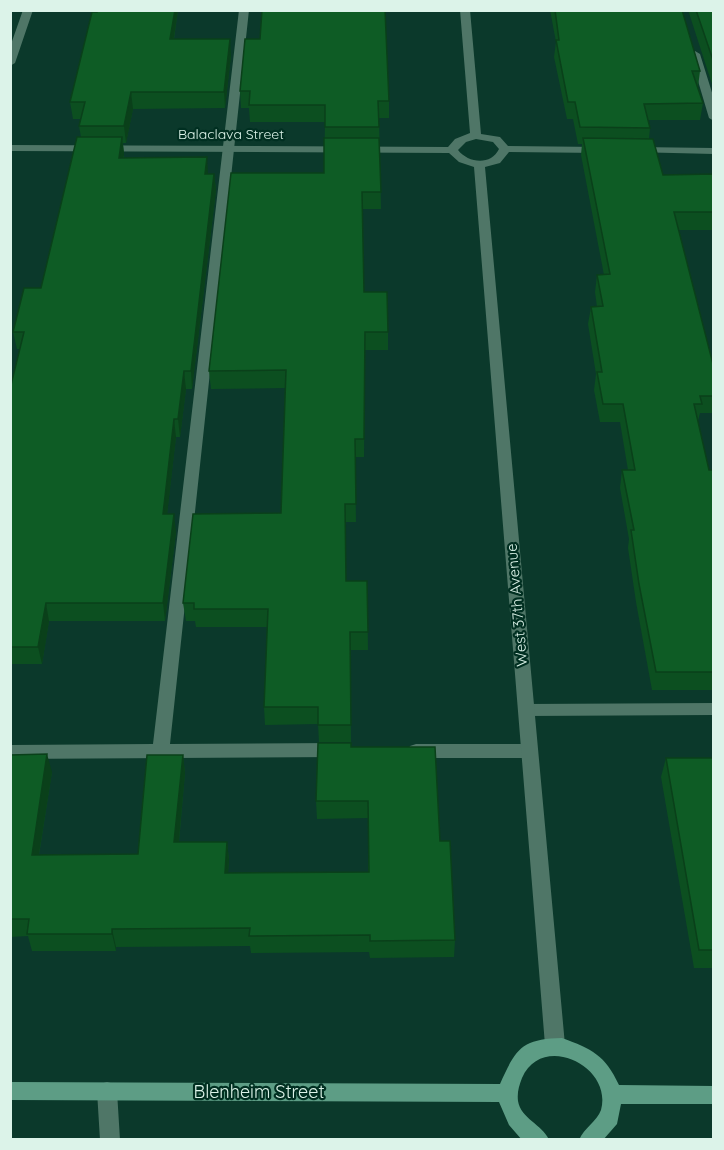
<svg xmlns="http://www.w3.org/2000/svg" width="724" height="1150" viewBox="0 0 724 1150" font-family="Quicksand,sans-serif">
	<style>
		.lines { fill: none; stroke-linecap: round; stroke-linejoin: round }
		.lane { fill: #4f7667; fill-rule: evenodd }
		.street { fill: #4f7667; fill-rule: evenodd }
		.secondary { fill: #5d9d85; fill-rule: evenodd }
		.wall { fill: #0c4f20 }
		.shaded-wall { fill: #0a401a }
		.building { fill: #0e5c25; stroke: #0a401a; stroke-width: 1.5 }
		.labels { text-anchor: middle; stroke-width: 4.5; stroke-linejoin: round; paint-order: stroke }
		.far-street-label { font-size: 14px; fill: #dcf3e9; stroke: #002f21 }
		.street-label { font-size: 15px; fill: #dcf3e9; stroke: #002f21 }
		.near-street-label { font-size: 18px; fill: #dcf3e9; stroke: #002f21 }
	</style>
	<rect width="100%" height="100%" fill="#0b392b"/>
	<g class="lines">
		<!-- lane -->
		<path class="lane" d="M239 10H249L170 744 338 743 344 745 346 750 344 755 338 757 10 759V745L153 744Z
			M695 51 700 54 714 99V121L709 118 690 54Z
			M714 703V715L526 716 520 714 518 710 520 706 526 704Z
			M416 744H530L536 746 538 751 536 756 530 758H416L410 756 408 751 410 746Z
			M107 1082 114 1084 117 1091 120 1140H100L97 1091 100 1084Z"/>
		<!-- street -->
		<path class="street" d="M23 10H33L15 63 10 66V47Z
			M460 10H470L481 134 500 137 508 146 600 147 606 150 600 153 509 152 500 163 485 167 565 1045 562 1051 555 1054 548 1051 545 1045 474 167 459 162 449 153 10 151V145L448 147 455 139 470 133ZM476 139 493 142 499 149C491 166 468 163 458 150L466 142Z
			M636 147 714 148V154L632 152 630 150Z"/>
		<!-- secondary -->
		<path class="secondary" d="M562 1038C592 1049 605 1055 619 1085L714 1086V1104H621L617 1124 603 1140H579C584 1128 597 1121 601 1110 613 1066 542 1032 522 1078 519 1086 517 1092 518 1101 521 1119 542 1124 549 1140H522L509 1125 499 1102 10 1100V1082L500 1084C516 1048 522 1039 562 1038Z"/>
	</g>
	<!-- wall -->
	<path class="wall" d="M97 10H178L174 39 231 55 225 108 133 109 126 143H123L124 154V158L208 174H214L216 190 192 389H186L180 437H176L167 514 176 532 165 621H49L42 664H10V389L20 349H17L13 332 41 288 81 137 79 126 81 119H73L70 102Z
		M550 10H682L700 71 698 87 703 103 700 120H648L650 128 649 139 663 175 714 174V230H678L714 368V413H700L698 421 709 470H714V690H652L636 602 628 548 629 539 620 488 622 470H628L620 422H600L594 390 596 374 588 324 591 307H597L595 292 597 275H604L581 155 582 144H578L573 119H567L554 57 556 42Z
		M688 10H714V87H713Z
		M245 39 389 101V118H379L381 209H362L364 292 388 332V350H365L364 457H355L356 522H346V581H367L368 650H350L351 742H319L318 724 265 725 264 707 268 627H196L195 621H186L183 603 281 513 285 388 211 389 209 371 324 173 325 122H250L249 108H241L240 91Z
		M351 747 440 841 455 940 454 957 370 958 369 952 251 953 250 946 116 947V951H32L28 936 10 937V755L52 772 39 855 138 854 183 755 185 773 179 842H227L229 860 228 873 368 872V818L317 819 316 801Z
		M666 758H714V968H694L661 777Z"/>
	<!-- shaded-wall -->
	<path class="shaded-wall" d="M175 10H178L171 56 170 39Z
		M230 39 231 55 225 108 224 92Z
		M131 92 133 109 126 143 124 126Z
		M122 137 124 154 121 175 119 158Z
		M207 157 208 174H205Z
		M214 174 216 190 192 389 191 371Z
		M184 371 186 389 180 437 178 419Z
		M174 419 176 437 165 532 163 514Z
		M174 514 176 532 165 621 163 603Z
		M46 603 49 621 42 664 38 647Z
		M47 754 52 772 36 872 32 855Z
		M183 755 185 773 177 860 174 842Z
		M227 842 229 860 227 890 225 873Z
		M112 929 116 947V951L112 934Z"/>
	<!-- building -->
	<path class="building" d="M97 10H175L170 39H230L224 92H131L124 126H79L85 102H70L92 12H97Z
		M262 10H385L389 101H378L379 127H325V105H249L250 91H240L245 39H260Z
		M555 10H682L700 71H692L703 103 644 104 650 128 580 127 575 102H568L556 40H559Z
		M696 10H714V63Z
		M77 137H122L119 158 207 157 205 174H214L191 371H184L178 419H174L163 514H174L163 603H46L38 647H10V389L24 332H13L24 288H41Z
		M324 138H379L381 192H362L364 292H387L388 332H365L364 439H355L356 504H345L346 581H367L368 632H350L351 725H318V707H264L268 609H194V603H183L193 514 281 513 286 370 209 371 231 173H324Z
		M583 138 653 139 663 175 714 174V212H674L714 368V396H700L702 404H694L709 470H714V672H656L639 584 631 530H634L622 470H635L623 404H603L597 372H602L591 307 603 306 597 275 610 274Z
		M318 743H351V747H435L440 841H450L455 940 370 941V935L249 936 250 928 112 929V934H27L29 919H10V755L47 754 32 855 138 854 147 755H183L174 842H227L225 873 369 872 368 801H316Z
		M666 758H714V950H699Z"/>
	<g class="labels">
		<!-- far-street labels -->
		<g class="far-street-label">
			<text x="231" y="139">Balaclava Street</text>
		</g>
		<!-- street labels -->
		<g class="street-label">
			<text transform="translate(517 605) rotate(-95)" y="5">West 37th Avenue</text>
		</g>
		<!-- near-street labels -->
		<g class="near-street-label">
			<text x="259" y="1098">Blenheim Street</text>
		</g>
	</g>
	<!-- border -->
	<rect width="724" height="1150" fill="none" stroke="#dcf3e9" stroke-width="24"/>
</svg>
